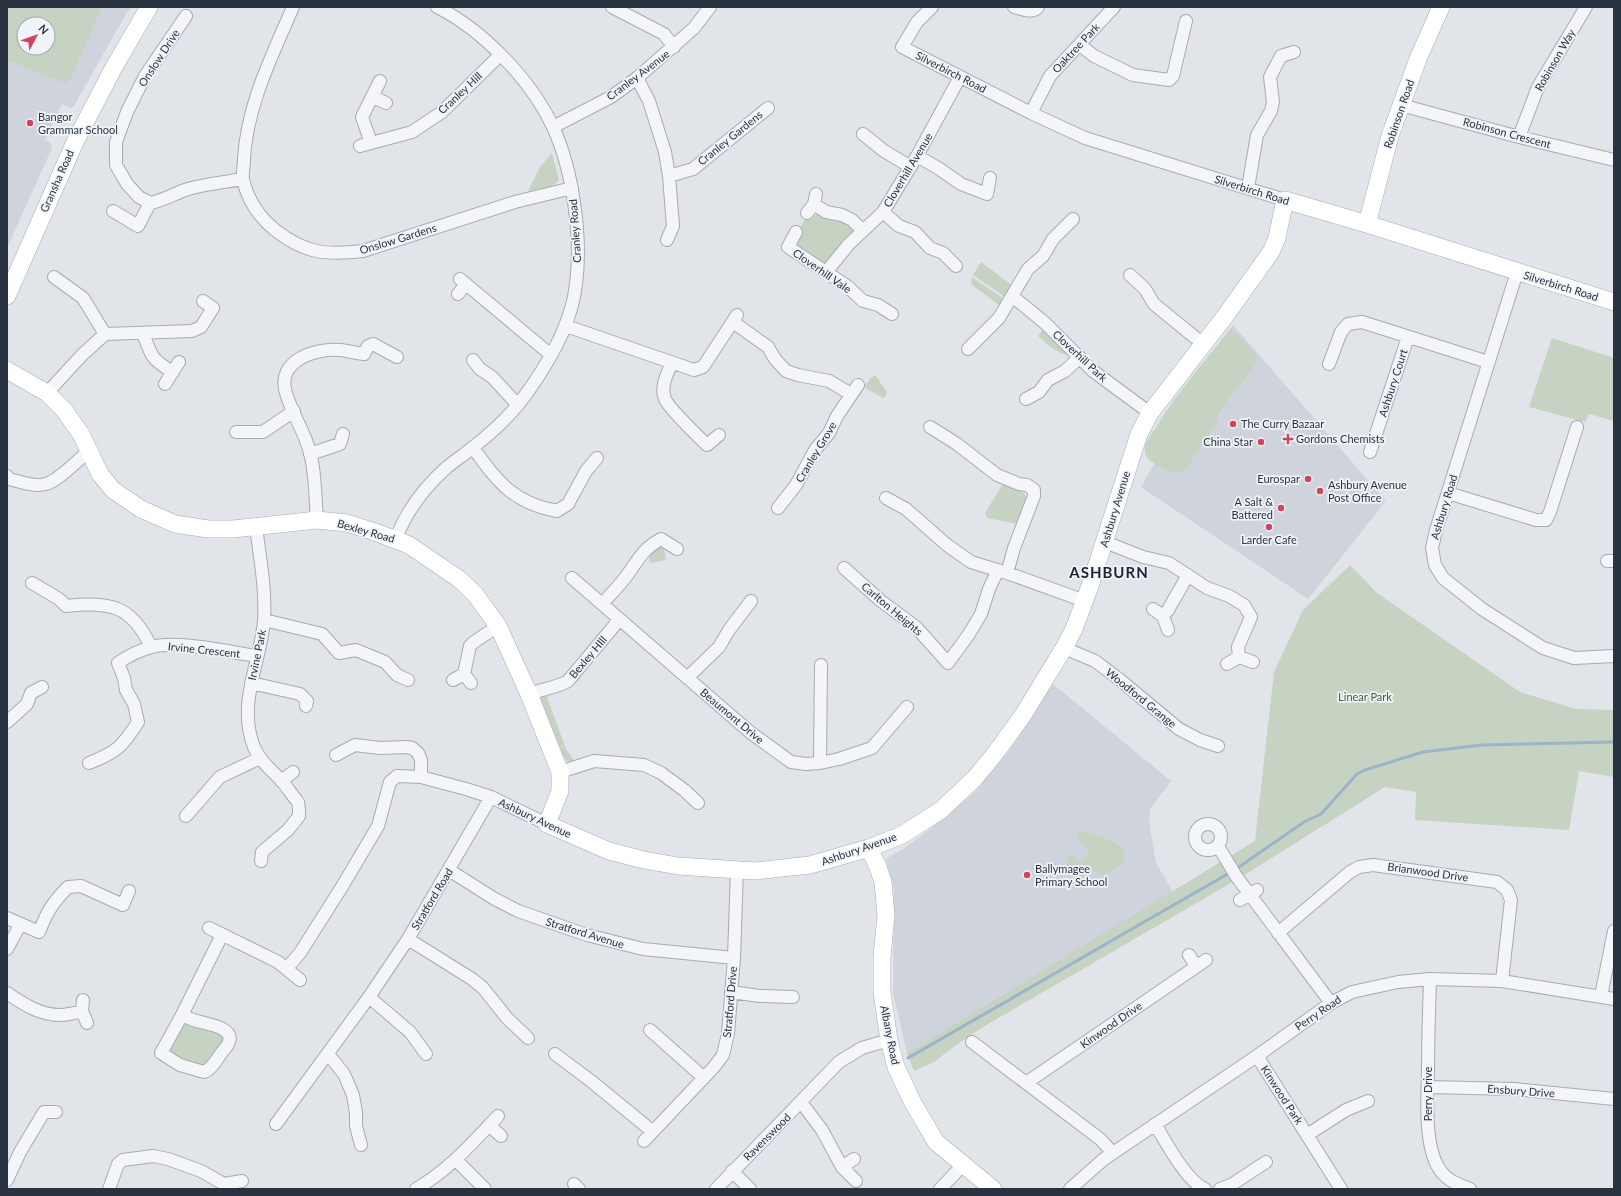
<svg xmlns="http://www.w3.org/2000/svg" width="1621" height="1196" viewBox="0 0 1621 1196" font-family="Lato,sans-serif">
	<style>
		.built { fill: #cfd3db; fill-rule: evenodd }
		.green { fill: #c6d3c2; fill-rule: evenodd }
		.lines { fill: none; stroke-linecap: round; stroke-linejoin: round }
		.stream { stroke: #9cb3c9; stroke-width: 3 }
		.street-casing { stroke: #a6abb3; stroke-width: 14 }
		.secondary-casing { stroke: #a6abb3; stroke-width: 18 }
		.street { stroke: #f3f5f8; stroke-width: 12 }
		.secondary { stroke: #fff; stroke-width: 17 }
		.poi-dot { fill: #cf455d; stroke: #f0f3f7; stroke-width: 1.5 }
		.labels { text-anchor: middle; stroke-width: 3.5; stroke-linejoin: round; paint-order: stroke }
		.street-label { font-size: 11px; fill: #293241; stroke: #f0f3f7 }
		.poi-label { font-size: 11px; fill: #293241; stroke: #f0f3f7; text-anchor: start }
		.park-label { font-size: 11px; fill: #3e5d36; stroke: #f0f3f7 }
		.district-label { font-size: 15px; font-weight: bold; letter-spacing: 1px; fill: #1b2332; stroke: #f0f3f7 }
	</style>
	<rect width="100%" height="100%" fill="#e1e4e9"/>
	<!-- built -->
	<path class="built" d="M7 7H132L126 14 74 106 71 108 62 104 45 140 51 143 52 148 7 248ZM24 24H48V48H24Z
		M1233 325 1386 501 1308 599 1141 487Z
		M1053 684 1171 781 1150 809 1149 821 1156 863 1173 892 907 1053 893 993 894 888 886 859 906 847 942 820 976 791 1012 747Z"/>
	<!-- green -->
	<path class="green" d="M7 7H102L68 84 7 60ZM24 24H48V48H24Z
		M552 153 559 180C552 189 539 189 528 191L540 167Z
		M817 214C830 213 851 218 854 233L825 264H823L800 248 797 244 803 233 800 228 805 219H811Z
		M981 262 1013 286 1005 297 973 275Z
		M972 277 1004 299 1000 306 971 284Z
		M1231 328 1259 358 1240 386 1234 390 1217 417V422L1186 469C1178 475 1173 474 1164 469 1155 464 1144 460 1145 448 1146 441 1151 434 1155 429 1176 393 1205 361 1231 328Z
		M1042 330 1068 356 1053 349 1038 336Z
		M1552 338 1614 358V421L1589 414 1585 422 1529 407Z
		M875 375 887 392 886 396 883 398 864 387 871 378Z
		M1004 482C1035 495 1028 497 1017 524L987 518 985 513Z
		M659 546 664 549 666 560 650 563 649 552Z
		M1350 565 1377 593 1520 692 1576 709 1614 710V777L1579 771 1569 830 1415 820 1416 792 1385 787 1243 876 983 1027 956 1045 934 1062 914 1071 907 1053 1255 841 1274 672 1303 610Z
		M547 692 548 700 566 749 575 762 567 761 559 753 540 699 543 694Z
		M1080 831C1089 830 1115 841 1121 847 1123 850 1124 853 1125 856L1123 864 1104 875 1090 870 1089 874 1083 877 1069 872 1066 863 1068 857 1073 853 1076 859C1081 862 1085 860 1088 855L1087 849C1082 844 1078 843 1077 835Z
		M184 1023H187L219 1031 223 1037V1043L206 1064 203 1065 182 1061 169 1051V1047Z"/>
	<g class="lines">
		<!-- stream -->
		<path class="stream" d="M1236 869 1304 822 1321 814 1357 774 1365 770 1423 752 1482 745 1614 742
			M908 1058 1231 872"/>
		<defs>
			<path id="street" d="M293 7C272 56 247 105 244 159 244 166 242 174 243 180 248 200 260 218 275 230 306 254 326 255 363 251L515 202 572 188
				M612 7 664 34 674 47
				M932 7 917 22 902 47 1031 113 1085 138 1285 200
				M1014 7C1022 9 1033 14 1038 7
				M1080 45 1094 56 1133 75 1169 80 1173 76 1186 21
				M637 78 649 101 665 152 669 176 673 226 667 240
				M373 97 386 103
				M1401 105 1519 137 1614 160
				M1031 113 1050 76 1114 7
				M553 127 611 97 637 78 694 28 710 7
				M863 134 884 151 911 167
				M1519 137 1538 87 1586 7
				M371 143 362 117 380 81
				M360 146 412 132 442 112 500 55
				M917 156 938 168 961 184 987 194 990 178
				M669 176 693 169 768 108
				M1248 188 1257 135 1271 111 1273 102 1270 77 1281 56 1294 52
				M150 203 139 197 127 184 116 165V142L127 112 145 76 186 16
				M150 203C163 201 175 193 188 189 205 184 225 182 243 179
				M814 204 826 212 842 215 852 220 863 231
				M113 211 138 226 150 203
				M883 212 899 226 915 232 930 248 943 253 956 266
				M807 213 814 204 816 194
				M796 232 788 247 847 286 863 301 878 305 892 314
				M827 271 849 244 883 212 917 156 960 77
				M1517 272 1436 530 1432 548 1435 565 1443 578 1482 609 1543 648 1574 658 1614 656
				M1130 275 1145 289 1154 304 1203 344
				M54 277 83 298 105 334
				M460 279 551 355
				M458 294 466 284
				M1012 296 1045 323 1093 371 1150 413
				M733 322 768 347 775 359 786 371 798 375 829 381 851 394
				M566 326 694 370 703 367 737 315
				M143 333C151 356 152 360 173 372
				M968 349 999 318 1028 269 1043 256 1053 239 1073 219
				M473 360 480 369 492 377 518 405
				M672 363C667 374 660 387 665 399 669 409 698 436 707 445L719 435
				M1329 364 1341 332 1348 324 1362 322 1488 362
				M165 384 179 362
				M47 393 82 355 105 334 192 331 201 327 213 308 203 301
				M1026 399 1039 392 1048 380 1065 371 1080 357
				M930 427 957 444 997 475 1019 484 1027 485 1034 490V496L1014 548 1007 573
				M236 432H263L294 411
				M473 448C498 482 513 503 557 511L568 504 586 471 597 458
				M1370 452 1408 337
				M310 454 340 444 343 434
				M7 476 9 479C21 482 34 487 46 484 58 481 79 459 89 451
				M1448 493 1536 520H1546L1550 512 1577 427
				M886 498 906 509 947 545 971 562 1007 573 1085 601
				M778 508 796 485 815 450 829 433 837 416 858 385
				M317 520C315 498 316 474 310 453 305 432 292 414 286 393 276 361 314 348 340 350 348 351 356 353 364 354L368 346 373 344 397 357
				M256 527C260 558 266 590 264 621 260 664 237 704 254 747 259 760 271 770 281 780 287 787 292 795 298 802L299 809V816L288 830 262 852 261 861
				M396 539C406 511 424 488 446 468 454 461 464 455 472 448 493 432 514 412 529 390 551 359 572 322 576 284 582 237 573 170 553 127 531 80 483 30 437 7
				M1105 542 1143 557 1169 563 1207 588 1229 596 1244 605 1251 617 1238 647 1239 657
				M1607 561H1614
				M844 568 881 601 916 627 948 663 969 634 981 614 989 589 998 570
				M572 578 751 733 791 762 806 764 820 763 839 759 872 748 907 707
				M32 583 59 599 66 606C110 602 131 604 151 647
				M602 604C609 596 618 587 625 578 638 561 641 550 661 539L677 549
				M1153 609 1163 616 1168 630
				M1163 616 1168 610 1188 575
				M264 620 322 634 339 653 356 650 385 662 397 675 408 680
				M1064 648 1095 661 1119 679 1179 729 1200 740 1218 746
				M1227 664 1239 657 1253 662
				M464 674 470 646 474 642 498 626
				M687 678 719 647 729 630 751 601
				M453 680 464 674 471 683
				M251 683 300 694 307 701 306 706
				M529 694C542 689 556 688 568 681L619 620
				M7 722 27 704 31 693 42 687
				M336 755 355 745 380 748 406 747 412 748 418 753 421 760V777
				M89 763C117 752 122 747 138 722L134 704 126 690 124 678 118 663C128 656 140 650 152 647 179 640 228 652 257 656
				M820 763 821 665
				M560 772 594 761 644 765 661 773 684 790 698 803
				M281 781 293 772
				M186 816 220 777 260 758
				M1195 837a13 13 0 1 1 26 0a13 13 0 1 1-26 0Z
				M1218 846 1236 876 1331 1003
				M449 870 493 898 518 911 587 935 643 949 734 958
				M1240 900 1257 890
				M7 918 39 932C47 912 53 902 68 887L81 886 123 905 129 891
				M209 928 278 962 300 980
				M1278 933 1350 872 1359 867 1373 865 1497 882 1507 890 1511 900 1502 981
				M408 939 472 979 483 988 507 1018 528 1038
				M7 949 20 925
				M1189 955 1196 966
				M287 968 300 953 343 885 378 826 390 782 397 776 421 777 466 789 491 797 547 824
				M1430 979C1429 1011 1428 1043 1428 1074 1427 1100 1425 1142 1437 1165 1444 1179 1456 1184 1470 1189
				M731 992 760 996 793 997
				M7 993C23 1004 40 1015 60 1015 67 1015 75 1013 82 1011
				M1601 996 1614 931
				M369 997 410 1032 426 1054
				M83 1000 82 1011 87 1023
				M182 1015C187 1017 192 1020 197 1021 206 1024 234 1027 229 1042 228 1046 224 1049 222 1052 217 1059 212 1069 204 1072L180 1065 161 1053 182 1015 222 935
				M650 1030 704 1078
				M972 1042 1100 1139 1113 1153
				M328 1054 344 1074 353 1095 356 1113V1126L361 1145
				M555 1054 591 1081 652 1131
				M1257 1056 1341 1189
				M1026 1083 1206 960
				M1428 1087 1514 1089 1614 1099
				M801 1102 822 1130 842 1167 856 1181
				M276 1124 369 997 408 939 491 797
				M1155 1124C1166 1142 1186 1181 1205 1189
				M489 1125 501 1136
				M1307 1135 1346 1110 1368 1101
				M644 1141 714 1067 723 1055 728 1034 734 958 737 869
				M456 1160 485 1189
				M842 1167 854 1159
				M732 1171 750 1189
				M7 1180 20 1152 44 1112H56
				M574 1184 579 1189
				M109 1189 118 1164 123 1160 153 1156 168 1159 201 1171 224 1184 242 1181
				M416 1189C449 1170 472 1143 498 1116
				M716 1189 839 1062 862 1048 889 1040
				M940 1189 963 1165
				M1070 1189 1104 1159 1257 1056 1331 1003 1352 992 1398 982 1430 979 1502 981 1614 999
				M1220 1189 1231 1185 1266 1162"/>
			<path id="secondary" d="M1367 224 1390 136 1418 59 1441 7
				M7 296 75 142 114 67 149 7
				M7 370 47 393 64 410 81 434 100 474 113 490 141 509 175 524 208 529H233L317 520 347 523 375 532 409 545 459 579 475 594 498 626 529 694 560 772V791L547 824 609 851 644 860 678 866 755 871 810 865 869 848 902 835 941 810 975 778 997 751 1023 715 1064 648 1074 629 1090 586 1139 434 1150 413 1226 315 1271 252 1277 238 1285 200 1367 224 1614 302
				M869 848 878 867 883 882 886 915 882 957V992L889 1040 896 1067 913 1103 936 1142 993 1189"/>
		</defs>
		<!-- street casing -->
		<use href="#street" class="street-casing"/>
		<!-- secondary casing -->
		<use href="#secondary" class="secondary-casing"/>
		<!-- street -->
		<use href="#street" class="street"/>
		<!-- secondary -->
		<use href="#secondary" class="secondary"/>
	</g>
	<!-- markers -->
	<g class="poi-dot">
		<circle cx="30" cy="123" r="4"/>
		<circle cx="1233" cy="424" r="4"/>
		<path d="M1286 433h4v4h4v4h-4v4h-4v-4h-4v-4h4z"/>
		<circle cx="1261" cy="442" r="4"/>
		<circle cx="1308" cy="479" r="4"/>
		<circle cx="1320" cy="491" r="4"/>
		<circle cx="1281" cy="508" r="4"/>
		<circle cx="1269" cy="527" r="4"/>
		<circle cx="1027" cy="875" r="4"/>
	</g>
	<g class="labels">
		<!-- street labels -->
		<g class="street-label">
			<text transform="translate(1076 48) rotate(-47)" y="4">Oaktree Park</text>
			<text transform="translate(159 58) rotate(-57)" y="4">Onslow Drive</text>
			<text transform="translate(1555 60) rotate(-60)" y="4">Robinson Way</text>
			<text transform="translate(951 72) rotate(27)" y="4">Silverbirch Road</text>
			<text transform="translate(638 75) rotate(-37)" y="4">Cranley Avenue</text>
			<text transform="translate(460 93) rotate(-43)" y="4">Cranley Hill</text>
			<text transform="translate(1399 114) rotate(-71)" y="4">Robinson Road</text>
			<text transform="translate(1507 133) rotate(15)" y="4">Robinson Crescent</text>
			<text transform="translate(730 138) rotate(-39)" y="4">Cranley Gardens</text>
			<text transform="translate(908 170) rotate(-59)" y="4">Cloverhill Avenue</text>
			<text transform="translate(57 181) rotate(-66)" y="4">Gransha Road</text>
			<text transform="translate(1252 190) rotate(17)" y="4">Silverbirch Road</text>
			<text transform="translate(575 231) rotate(-94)" y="4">Cranley Road</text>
			<text transform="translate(398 239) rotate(-17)" y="4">Onslow Gardens</text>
			<text transform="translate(822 271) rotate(35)" y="4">Cloverhill Vale</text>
			<text transform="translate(1561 286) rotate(17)" y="4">Silverbirch Road</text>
			<text transform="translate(1080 356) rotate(43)" y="4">Cloverhill Park</text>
			<text transform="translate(1393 383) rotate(-72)" y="4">Ashbury Court</text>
			<text transform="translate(816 452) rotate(-59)" y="4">Cranley Grove</text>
			<text transform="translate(1444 507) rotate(-73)" y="4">Ashbury Road</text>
			<text transform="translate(1115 509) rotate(-73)" y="4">Ashbury Avenue</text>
			<text transform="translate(366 531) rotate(16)" y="4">Bexley Road</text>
			<text transform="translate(892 609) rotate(40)" y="4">Carlton Heights</text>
			<text transform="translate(204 650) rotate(6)" y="4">Irvine Crescent</text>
			<text transform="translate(257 655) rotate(-78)" y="4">Irvine Park</text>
			<text transform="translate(588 657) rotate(-50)" y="4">Bexley HIll</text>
			<text transform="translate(1141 698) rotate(39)" y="4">Woodford Grange</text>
			<text transform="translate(732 716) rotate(40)" y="4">Beaumont Drive</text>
			<text transform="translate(535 818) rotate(25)" y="4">Ashbury Avenue</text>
			<text transform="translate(859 849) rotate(-19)" y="4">Ashbury Avenue</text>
			<text transform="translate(1428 872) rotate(8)" y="4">Brianwood Drive</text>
			<text transform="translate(432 899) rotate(-59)" y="4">Stratford Road</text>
			<text transform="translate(585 933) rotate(17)" y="4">Stratford Avenue</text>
			<text transform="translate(730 1002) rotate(-85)" y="4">Stratford Drive</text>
			<text transform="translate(1318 1013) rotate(-34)" y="4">Perry Road</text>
			<text transform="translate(1111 1025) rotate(-35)" y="4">Kinwood Drive</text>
			<text transform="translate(890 1035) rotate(79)" y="4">Albany Road</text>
			<text transform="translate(1521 1091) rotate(4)" y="4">Ensbury Drive</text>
			<text transform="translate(1428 1094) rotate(-90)" y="4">Perry Drive</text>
			<text transform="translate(1282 1095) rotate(57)" y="4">Kinwood Park</text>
			<text transform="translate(767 1137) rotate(-45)" y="4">Ravenswood</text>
		</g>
		<!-- poi labels -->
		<g class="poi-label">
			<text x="38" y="121">Bangor<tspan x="38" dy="13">Grammar School</tspan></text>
			<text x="1241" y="428">The Curry Bazaar</text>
			<text x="1296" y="443">Gordons Chemists</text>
			<text x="1253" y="446" text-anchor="end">China Star</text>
			<text x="1300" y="483" text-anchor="end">Eurospar</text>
			<text x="1328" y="489">Ashbury Avenue<tspan x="1328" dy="13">Post Office</tspan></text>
			<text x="1273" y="506" text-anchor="end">A Salt &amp;<tspan x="1273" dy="13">Battered</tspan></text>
			<text x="1269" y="544" text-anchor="middle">Larder Cafe</text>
			<text x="1035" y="873">Ballymagee<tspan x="1035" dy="13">Primary School</tspan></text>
		</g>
		<!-- park labels -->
		<g class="park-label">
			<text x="1365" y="701">Linear Park</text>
		</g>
		<!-- district labels -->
		<g class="district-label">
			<text x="1109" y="578">ASHBURN</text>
		</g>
	</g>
	<!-- border -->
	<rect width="1621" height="1196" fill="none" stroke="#293241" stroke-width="16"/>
	<!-- north arrow -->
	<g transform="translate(36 36) rotate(49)"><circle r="19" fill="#f0f3f7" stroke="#a0a6ae"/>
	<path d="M0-3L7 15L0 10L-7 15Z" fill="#cf455d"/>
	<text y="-6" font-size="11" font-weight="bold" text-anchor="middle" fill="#293241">N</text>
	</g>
</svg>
